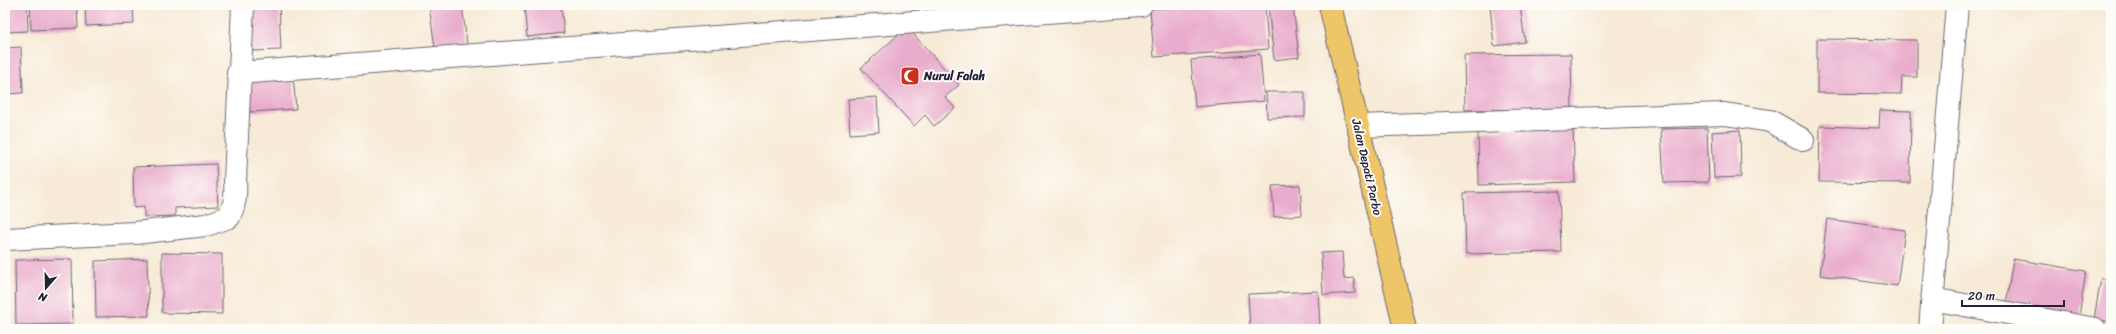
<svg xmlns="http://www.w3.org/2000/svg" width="2116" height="334" viewBox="0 0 2116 334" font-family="Sriracha,sans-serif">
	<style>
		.building { fill: #e9accc }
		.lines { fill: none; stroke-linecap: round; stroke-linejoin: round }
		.street-casing { stroke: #6d6871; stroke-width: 24 }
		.primary-casing { stroke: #6d6871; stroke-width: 24 }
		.street { stroke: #fff; stroke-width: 22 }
		.primary { stroke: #eec569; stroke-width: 22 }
		.labels { text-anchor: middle; stroke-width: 4; stroke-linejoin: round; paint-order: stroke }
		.poi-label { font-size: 12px; font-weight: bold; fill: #22223b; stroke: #fdfcf7; text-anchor: start }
		.street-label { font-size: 12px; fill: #22223b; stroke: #fdfcf7 }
	</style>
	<rect width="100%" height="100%" fill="#fdfcf7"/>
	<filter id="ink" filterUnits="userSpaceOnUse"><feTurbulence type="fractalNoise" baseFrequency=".025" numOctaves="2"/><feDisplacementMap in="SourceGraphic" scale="8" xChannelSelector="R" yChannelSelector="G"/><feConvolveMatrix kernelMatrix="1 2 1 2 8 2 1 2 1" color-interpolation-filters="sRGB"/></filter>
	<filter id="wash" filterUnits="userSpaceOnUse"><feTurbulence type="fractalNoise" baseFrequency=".012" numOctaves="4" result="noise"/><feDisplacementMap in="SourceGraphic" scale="16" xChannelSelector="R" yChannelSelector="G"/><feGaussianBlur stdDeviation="0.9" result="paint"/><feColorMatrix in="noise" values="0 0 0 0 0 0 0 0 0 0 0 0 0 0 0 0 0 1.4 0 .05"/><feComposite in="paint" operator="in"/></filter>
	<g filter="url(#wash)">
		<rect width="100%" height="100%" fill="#f7ead6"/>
		<g id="blocks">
			<!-- building -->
			<path class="building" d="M5 5H27L28 31 5 32Z
				M30 5H77L78 28 31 30Z
				M85 5H133L134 24 86 26Z
				M250 5H279L281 50 253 51Z
				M429 5H462L468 52 436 56Z
				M524 5H561L564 33 527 37Z
				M1211 5H1265L1268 49 1154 57 1150 9Z
				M1268 5H1293L1299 57 1274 60Z
				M1490 5H1520L1525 42 1494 46Z
				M907 27 959 85 945 97 955 108 934 126 925 115 914 126 861 68Z
				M1817 39 1917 40V77H1902L1901 94 1817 93Z
				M21 47 23 93 5 94V48Z
				M1260 54 1264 101 1195 107 1191 60Z
				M1571 54 1572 109 1465 110 1464 55Z
				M293 75 296 109 250 112 247 78Z
				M1266 92H1305V117L1267 118Z
				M877 97 879 132 850 134 848 99Z
				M1880 110 1911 111 1910 183 1819 182 1820 126 1879 128Z
				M1573 128 1575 182 1479 185 1478 132Z
				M1707 128 1709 182 1664 183 1661 129Z
				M1740 130 1741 177 1714 178 1712 132Z
				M216 164 218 206 175 208V216L144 217V207L134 208 133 167Z
				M1300 185 1302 215 1274 217 1272 186Z
				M1559 191 1561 252 1466 254 1464 193Z
				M1827 219 1905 230 1897 286 1820 275Z
				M1342 252 1344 279 1354 278 1355 293 1323 295 1321 253Z
				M162 253 222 254V314L162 313Z
				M72 259 73 324 16 325 15 260Z
				M147 259 149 316 96 317 95 261Z
				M2013 259 2086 271 2079 317 2006 305Z
				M2101 278 2111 279V322L2094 319Z
				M1318 291 1320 327 1250 329 1248 294Z"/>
		</g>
	</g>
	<g filter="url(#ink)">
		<use href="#blocks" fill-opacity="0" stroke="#6d6871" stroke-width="1"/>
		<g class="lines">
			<defs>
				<path id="street" d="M238 73 1141 5
					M1358 126 1725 114 1770 121 1803 140
					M5 239 135 233 206 225 229 217C235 205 236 195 235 181L243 5
					M1932 299 2095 329
					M1930 329 1957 5"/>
				<path id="primary" d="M1330 5 1405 329"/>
			</defs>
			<!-- street casing -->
			<use href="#street" class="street-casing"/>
			<!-- primary casing -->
			<use href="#primary" class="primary-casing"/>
			<!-- street -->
			<use href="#street" class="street"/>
			<!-- primary -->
			<use href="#primary" class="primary"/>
		</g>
	</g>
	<!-- icons -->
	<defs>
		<symbol id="mosque-square" viewBox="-11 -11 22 22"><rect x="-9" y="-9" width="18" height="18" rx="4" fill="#c8321e" stroke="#fdfcf7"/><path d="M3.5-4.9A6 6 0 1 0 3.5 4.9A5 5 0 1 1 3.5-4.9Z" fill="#fff"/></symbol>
	</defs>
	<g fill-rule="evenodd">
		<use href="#mosque-square" x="899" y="65" width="22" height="22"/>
	</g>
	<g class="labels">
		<!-- poi labels -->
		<g class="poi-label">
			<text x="924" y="80">Nurul Falah</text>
		</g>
		<!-- street labels -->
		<g class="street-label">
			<text transform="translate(1367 167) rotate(77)" y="4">Jalan Depati Parbo</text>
		</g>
	</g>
	<!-- margin -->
	<rect width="2116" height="334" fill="none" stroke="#fdfcf7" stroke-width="20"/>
	<!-- north arrow -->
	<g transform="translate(46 288) rotate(200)" stroke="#fdfcf7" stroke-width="3" paint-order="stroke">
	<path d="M0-3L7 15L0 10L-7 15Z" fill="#22223b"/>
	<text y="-6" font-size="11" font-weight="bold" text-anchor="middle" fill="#22223b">N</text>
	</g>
	<!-- scale -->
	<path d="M1962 300v6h102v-6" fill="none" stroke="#22223b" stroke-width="2"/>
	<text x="1968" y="300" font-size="12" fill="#22223b" stroke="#fdfcf7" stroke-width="3" paint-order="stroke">20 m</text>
</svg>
